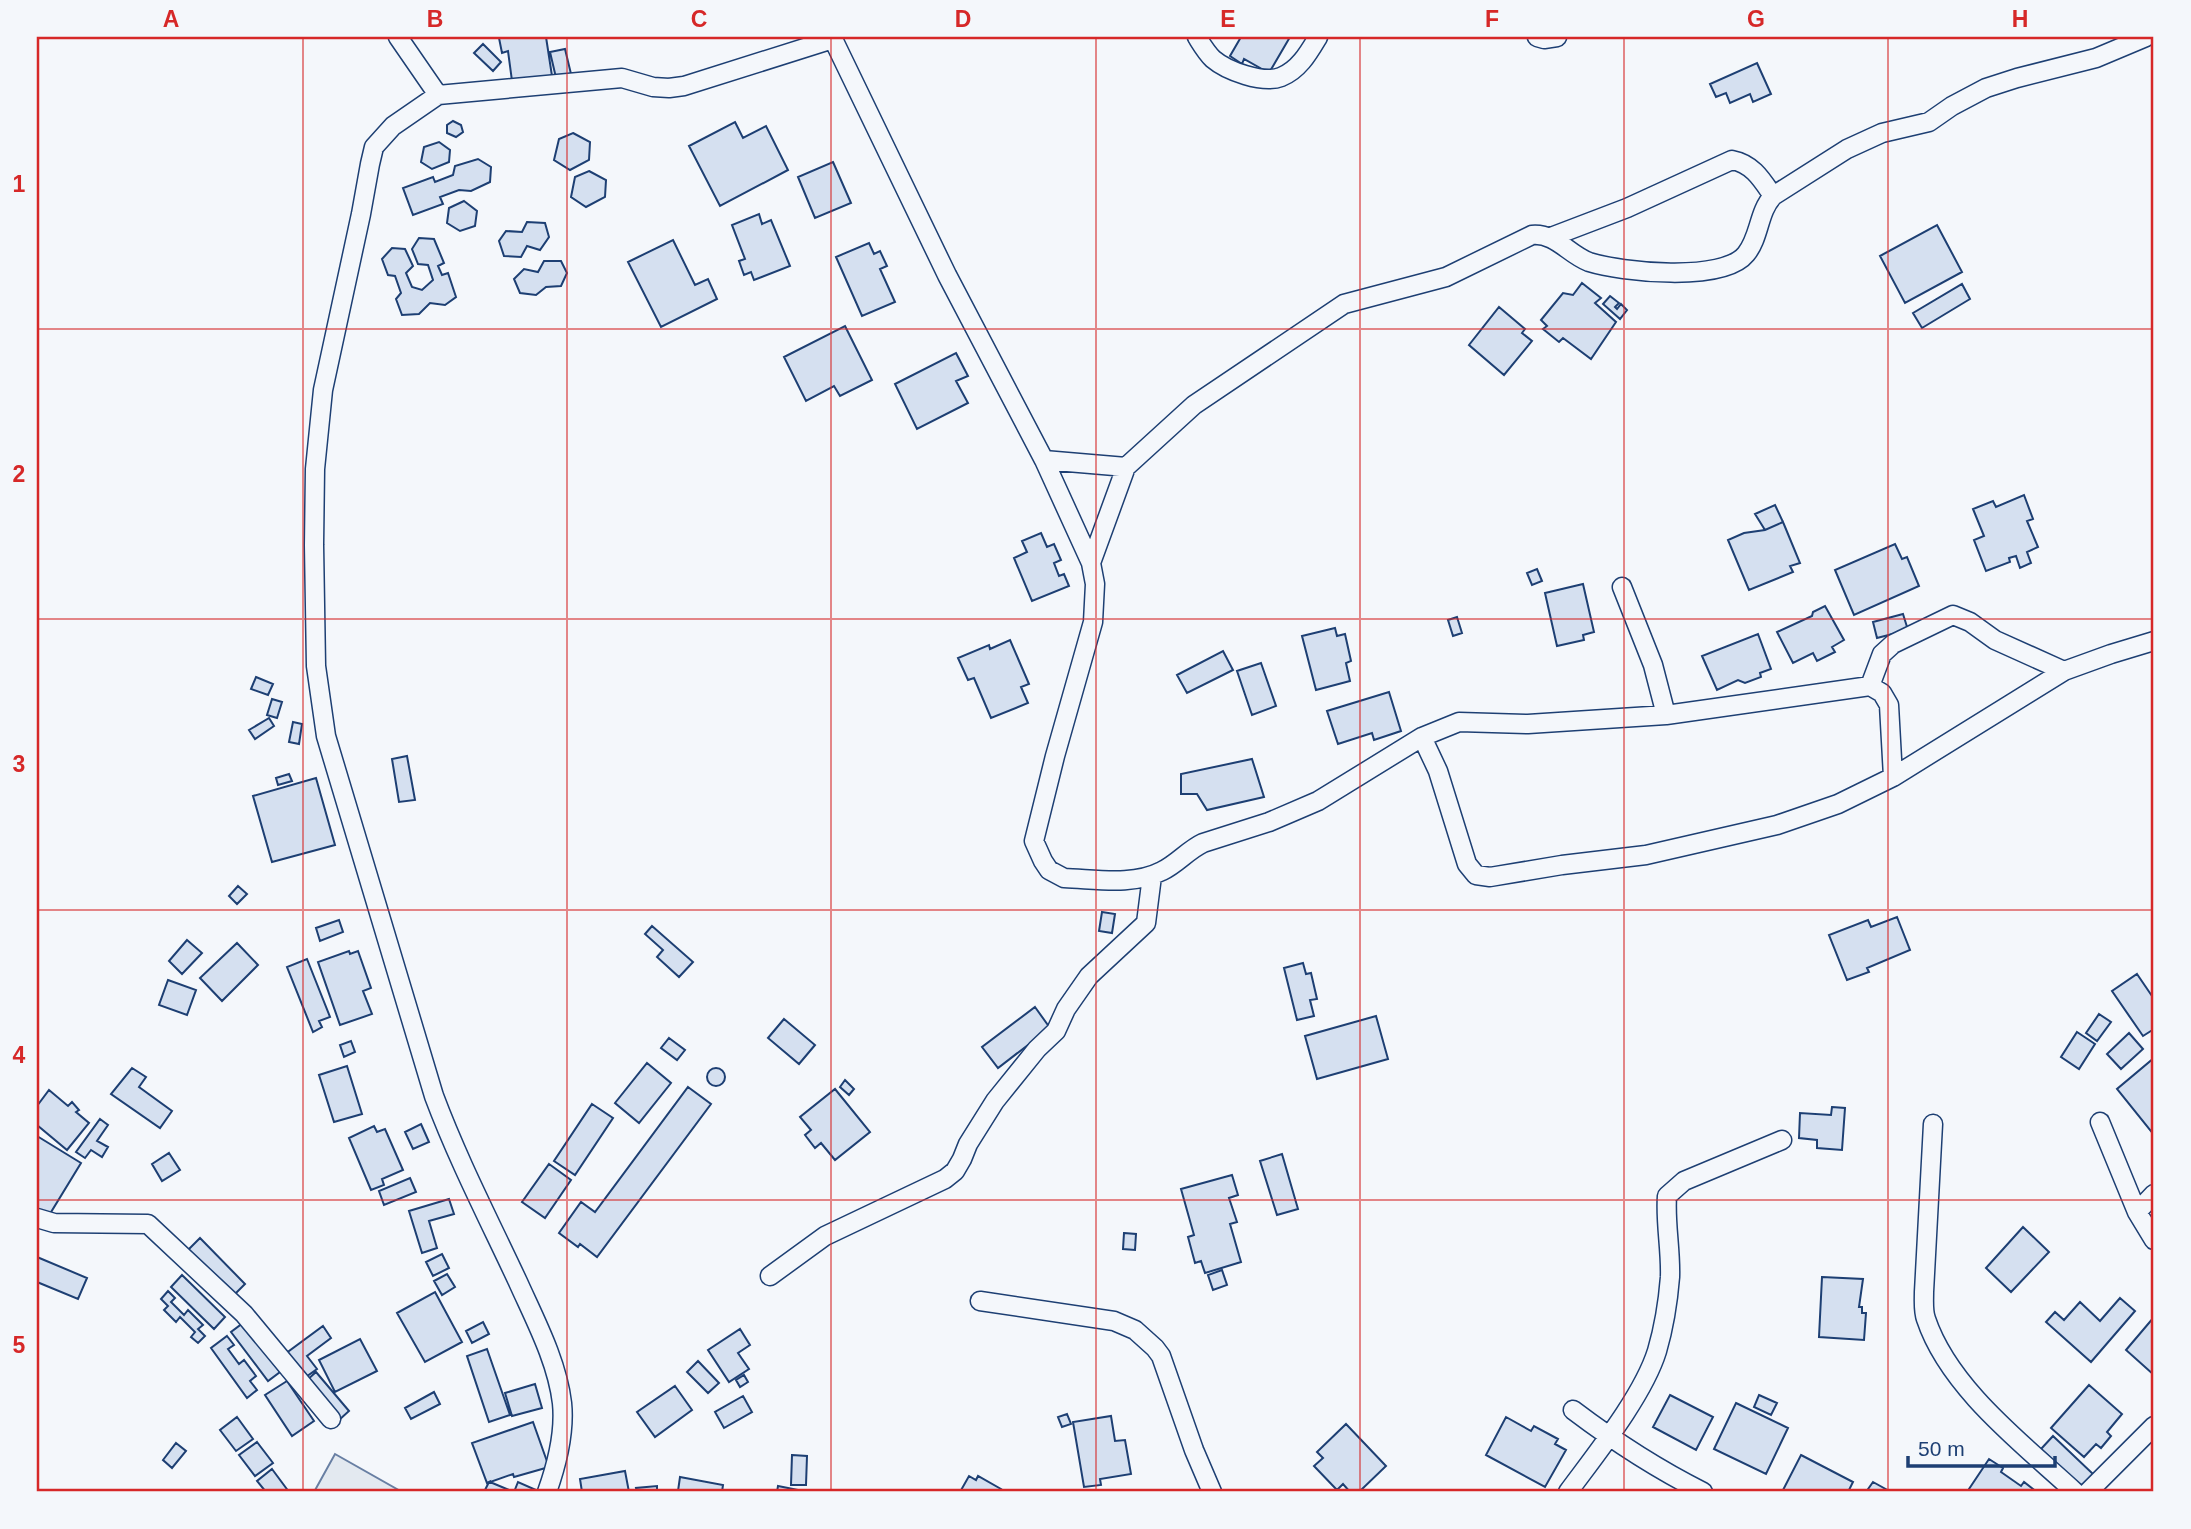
<svg xmlns="http://www.w3.org/2000/svg" width="2191" height="1529" viewBox="0 0 2191 1529" font-family="Helvetica,sans-serif">
	<style>
		.grass { fill: #e3e9f0; stroke: #687fa3; stroke-width: 2 }
		.building { fill: #d5e0f0; stroke: #1d3f73; stroke-width: 2 }
		.lines { fill: none; stroke-linecap: round; stroke-linejoin: round }
		.minor-casing { stroke: #1d3f73; stroke-width: 21 }
		.minor { stroke: #f4f7fb; stroke-width: 18 }
		.grid { fill: none; stroke: #d62828; stroke-width: 2; stroke-opacity: 0.55 }
		.neatline { fill: none; stroke: #d62828; stroke-width: 2.5 }
		.grid-label { font-size: 23px; text-anchor: middle; font-weight: bold; fill: #d62828 }
	</style>
	<rect width="100%" height="100%" fill="#f4f7fb"/>
	<!-- grass -->
	<path class="grass" d="M335 1454 402 1492H314Z"/>
	<!-- building -->
	<path class="building" d="M546 37 552 76 512 81 508 51 502 53 499 38Z
		M1241 37H1290L1269 73 1244 59 1242 64 1230 56Z
		M483 44 501 62 493 71 474 53Z
		M565 49 572 78 557 82 550 52Z
		M1757 63 1771 94 1753 102 1750 94 1730 103 1726 93 1716 97 1710 84Z
		M453 121 461 125 463 132 456 137 447 133V125Z
		M735 122 743 138 766 126 788 170 720 206 689 146Z
		M573 133 590 142 589 160 570 170 554 160 559 139Z
		M439 142 450 150 449 162 432 169 421 162 424 147Z
		M478 159 491 167 490 182 471 191 459 190 440 197 443 204 413 215 403 188 433 177 435 182 453 175 455 166Z
		M833 162 851 203 815 218 798 177Z
		M589 171 606 180 605 197 586 207 571 197 575 177Z
		M464 201 477 211 475 226 460 231 447 223 449 208Z
		M759 214 762 224 771 220 790 266 754 280 751 272 744 275 739 261 745 259 732 225Z
		M527 222 545 223 549 237 540 250 527 246 521 257 504 256 499 241 506 231 522 232Z
		M1937 225 1962 272 1905 303 1880 256Z
		M419 238 434 239 444 263 438 266 442 275 448 273 456 297 445 305 430 303 419 314 402 315 396 299 401 293 395 276 388 275 382 259 392 248 405 249 413 266 406 273 412 287 422 290 433 280 428 265 418 264 412 249Z
		M673 240 695 285 708 279 717 299 661 327 628 262Z
		M869 243 874 254 880 251 887 266 880 269 895 302 862 316 836 257Z
		M544 261H561L567 273 561 286 546 287 536 295 520 293 514 279 524 269 538 272Z
		M1582 283 1601 298 1595 303 1616 322 1591 359 1563 338 1559 342 1543 329 1547 326 1541 320 1563 293 1573 295Z
		M1962 284 1970 299 1922 328 1913 313Z
		M1610 296 1619 303 1615 307 1617 309 1621 304 1627 310 1620 319 1603 304Z
		M1499 307 1525 329 1522 333 1532 341 1504 375 1469 345Z
		M845 326 872 380 840 396 834 386 806 401 784 357Z
		M956 353 968 376 956 381 968 403 917 429 895 384Z
		M2024 495 2033 519 2027 521 2038 547 2027 552 2031 563 2020 568 2016 556 2009 558 2010 562 1986 571 1974 540 1984 536 1973 509 1993 501 1996 507Z
		M1775 505 1783 522 1765 530 1755 514Z
		M1783 522 1800 563 1790 566 1793 572 1749 590 1728 540 1744 533 1765 530Z
		M1041 533 1047 547 1054 544 1061 560 1054 563 1059 576 1064 574 1069 586 1032 601 1014 558 1027 552 1022 541Z
		M1895 544 1902 559 1907 557 1919 586 1854 615 1835 570Z
		M1537 569 1542 581 1532 585 1527 573Z
		M1583 584 1594 632 1583 635 1584 640 1557 646 1545 593Z
		M1825 606 1844 640 1832 647 1835 652 1817 661 1813 653 1793 663 1777 632 1812 616 1813 612Z
		M1903 614 1908 630 1877 638 1873 622Z
		M1457 617 1462 633 1453 636 1448 620Z
		M1335 628 1337 636 1345 634 1351 661 1346 663 1350 681 1316 690 1302 636Z
		M1758 634 1771 669 1760 673 1761 677 1745 683 1738 680 1717 690 1702 656Z
		M1010 640 1029 684 1021 687 1028 703 991 718 974 678 968 680 958 658 989 645 990 649Z
		M1223 651 1233 670 1187 693 1177 675Z
		M1261 663 1276 706 1252 715 1237 671Z
		M256 677 273 684 268 695 251 689Z
		M1389 692 1401 731 1374 740 1372 733 1338 744 1327 711Z
		M272 699 282 702 277 718 267 715Z
		M269 718 274 726 255 739 249 730Z
		M293 722 302 724 299 744 289 742Z
		M407 756 415 800 399 802 392 759Z
		M1252 759 1264 797 1207 810 1197 794H1181V774Z
		M289 774 292 781 278 785 276 778Z
		M316 778 335 845 272 862 253 796Z
		M238 886 247 894 237 904 229 896Z
		M1102 912 1115 914 1112 933 1099 931Z
		M1897 917 1910 950 1867 968 1869 972 1847 980 1829 935 1868 920 1871 927Z
		M339 920 343 932 320 941 316 928Z
		M652 926 693 962 679 977 657 957 663 950 645 934Z
		M187 940 202 953 182 974 169 961Z
		M237 943 258 965 222 1001 200 978Z
		M349 951 350 954 358 951 371 988 363 991 372 1014 340 1025 318 962Z
		M307 959 330 1017 319 1021 322 1027 313 1032 287 967Z
		M1303 963 1306 974 1311 973 1317 999 1310 1000 1314 1016 1297 1020 1284 968Z
		M2137 974 2154 999V1029L2143 1036 2112 991Z
		M168 980 196 990 187 1015 159 1005Z
		M1035 1007 1050 1028 998 1068 982 1047Z
		M2099 1014 2111 1022 2097 1041 2086 1033Z
		M1376 1016 1388 1059 1317 1079 1305 1036Z
		M784 1019 815 1045 799 1064 768 1038Z
		M2077 1032 2095 1044 2079 1069 2061 1057Z
		M2129 1033 2143 1049 2121 1069 2107 1054Z
		M669 1038 685 1050 677 1060 661 1048Z
		M351 1041 355 1052 344 1057 340 1045Z
		M2154 1058V1135L2117 1089Z
		M647 1063 671 1083 639 1123 615 1103Z
		M347 1066 362 1114 334 1122 319 1075Z
		M707 1077a9 9 0 1 1 18 0a9 9 0 1 1-18 0Z
		M132 1068 146 1077 139 1087 172 1111 160 1128 111 1094Z
		M845 1080 854 1089 849 1095 840 1087Z
		M688 1087 711 1104 597 1257 580 1244 578 1247 559 1233 581 1202 595 1212Z
		M835 1089 870 1132 835 1160 821 1143 815 1148 805 1135 811 1130 800 1117Z
		M49 1090 68 1106 72 1102 79 1110 76 1112 89 1123 67 1150 37 1125V1106Z
		M592 1104 613 1118 575 1175 554 1161Z
		M1832 1107 1845 1108 1842 1150 1817 1148V1140L1799 1138 1800 1113 1831 1115Z
		M100 1119 108 1125 97 1141 108 1147 102 1157 91 1150 85 1158 76 1152Z
		M421 1124 429 1142 413 1149 405 1132Z
		M374 1126 377 1132 385 1129 403 1170 382 1179 384 1185 371 1190 349 1138Z
		M37 1136 81 1163 48 1217 37 1210Z
		M169 1153 180 1170 162 1181 152 1164Z
		M1282 1154 1298 1209 1277 1215 1260 1161Z
		M549 1164 571 1180 545 1218 522 1202Z
		M1232 1175 1238 1195 1229 1198 1237 1222 1230 1224 1241 1262 1205 1273 1201 1261 1195 1263 1188 1237 1194 1235 1181 1189Z
		M410 1178 416 1192 384 1205 379 1191Z
		M449 1199 454 1214 429 1221 437 1248 422 1253 409 1211Z
		M2023 1227 2049 1252 2011 1292 1986 1268Z
		M1124 1233 1136 1234 1135 1250 1123 1249Z
		M200 1238 245 1284 229 1300 184 1254Z
		M442 1254 449 1268 433 1276 426 1262Z
		M37 1257 87 1278 78 1299 37 1282Z
		M1222 1270 1227 1285 1213 1290 1208 1275Z
		M447 1274 455 1287 442 1295 434 1281Z
		M182 1275 225 1317 214 1329 171 1287Z
		M1822 1277 1863 1279 1859 1307H1862V1313H1866L1864 1340 1819 1337Z
		M168 1291 175 1298 171 1302 184 1315 188 1310 203 1325 198 1329 205 1336 198 1343 191 1337 195 1332 180 1317 176 1322 164 1310 168 1306 161 1299Z
		M435 1292 462 1342 425 1362 397 1313Z
		M2120 1298 2135 1311 2091 1362 2046 1322 2055 1312 2064 1320 2080 1302 2100 1321Z
		M2154 1317V1375L2126 1350Z
		M483 1322 489 1334 472 1343 466 1331Z
		M243 1323 280 1372 268 1381 231 1332Z
		M323 1326 331 1338 307 1356 317 1369 303 1379 285 1354Z
		M740 1329 750 1345 738 1353 749 1369 729 1382 708 1350Z
		M227 1336 234 1345 228 1349 239 1364 244 1360 256 1376 250 1381 257 1390 247 1398 211 1348Z
		M360 1339 377 1371 335 1392 319 1360Z
		M487 1349 510 1415 489 1422 467 1356Z
		M698 1361 719 1383 708 1393 687 1372Z
		M316 1372 349 1411 339 1420 306 1381Z
		M744 1375 748 1382 740 1387 736 1380Z
		M287 1381 314 1421 292 1436 265 1395Z
		M535 1384 542 1408 512 1416 505 1393Z
		M2089 1385 2122 1414 2107 1432 2111 1436 2101 1448 2096 1444 2084 1457 2051 1428Z
		M675 1386 692 1410 655 1437 637 1412Z
		M434 1392 440 1404 411 1419 405 1408Z
		M1670 1395 1713 1417 1696 1450 1653 1427Z
		M1759 1395 1777 1403 1771 1415 1754 1407Z
		M743 1396 752 1412 724 1428 715 1412Z
		M1736 1403 1788 1428 1766 1474 1714 1449Z
		M1067 1414 1071 1424 1062 1427 1058 1417Z
		M1111 1416 1115 1441 1125 1440 1131 1474 1100 1479 1101 1485 1084 1487 1073 1422Z
		M237 1417 253 1439 236 1451 220 1430Z
		M1506 1417 1531 1431 1534 1426 1558 1439 1555 1444 1566 1450 1545 1487 1486 1455Z
		M533 1422 549 1467 514 1477 513 1474 490 1482 514 1492 518 1482 536 1490 535 1492H484L489 1482 487 1483 472 1443Z
		M1346 1424 1386 1466 1359 1492H1350L1343 1484 1337 1490 1314 1466 1323 1458 1317 1452Z
		M2053 1436 2093 1474 2081 1487 2041 1449Z
		M257 1442 273 1463 255 1476 239 1455Z
		M176 1443 186 1451 172 1468 163 1460Z
		M792 1455 807 1456 806 1485H791Z
		M1801 1455 1853 1482 1848 1492H1782Z
		M1989 1459 2003 1468 2001 1472 2021 1486 2024 1482 2037 1492H1967Z
		M272 1469 289 1492H266L257 1481Z
		M625 1471 629 1492H582L580 1479Z
		M969 1476 976 1480 978 1476 1001 1489 999 1492H960Z
		M680 1477 723 1485 722 1492 678 1491Z
		M1873 1482 1891 1492H1866Z
		M657 1486V1492H637L636 1488Z
		M778 1486 808 1492H777Z"/>
	<g class="lines">
		<defs>
			<path id="minor" d="M398 37 438 95
				M1197 37C1202 45 1206 52 1213 59 1227 71 1263 84 1281 77 1299 70 1309 52 1318 37
				M1537 37 1544 39 1557 37
				M1551 237 1627 208 1732 160C1753 164 1762 180 1773 196
				M1044 460 1126 467
				M1091 563 1126 467 1194 405 1344 304 1446 277 1532 235C1556 233 1568 254 1589 262 1621 272 1723 283 1746 254 1760 237 1758 212 1773 196L1847 149 1882 133 1929 122 1952 106 1986 88 2017 78 2096 58 2146 37
				M1622 587 1653 665 1666 715
				M1870 686 1882 654 1893 644 1953 615 1970 622 1995 640 2064 671
				M1422 737 1438 771 1467 864 1476 875 1490 877 1562 865 1646 855 1777 825 1838 804 1893 777 2064 671 2111 654 2154 641
				M2100 1122 2137 1212 2154 1240
				M1933 1124 1924 1292C1924 1301 1923 1311 1926 1319 1949 1388 2023 1444 2075 1492
				M2137 1212 2154 1194
				M37 1218 54 1223 148 1224 244 1314 331 1419
				M770 1276 825 1236 945 1179 955 1171 962 1159 968 1144 995 1101 1037 1049 1056 1031 1066 1009 1089 976 1146 923 1152 876
				M980 1301 1114 1321 1135 1330 1155 1348 1161 1356 1194 1450 1212 1492
				M1573 1410C1614 1441 1657 1469 1703 1492
				M547 1492C557 1464 565 1432 562 1403 557 1361 535 1320 518 1282 489 1220 458 1160 434 1096L326 736 316 666 314 545 315 469 323 390 361 214 370 164 374 147 393 126 438 95 622 78 653 87 669 88 684 86 833 39 947 275 1044 460 1091 563 1095 584 1093 622 1055 756 1034 841 1043 861 1049 870 1064 878C1096 879 1133 886 1162 871 1177 864 1188 850 1203 843L1269 822 1318 801 1422 737 1459 722 1528 724 1666 715 1870 686 1882 693 1889 705 1893 777
				M1568 1492C1596 1454 1643 1396 1657 1351 1664 1327 1668 1302 1670 1277 1671 1250 1665 1222 1667 1196L1684 1181 1782 1140
				M2088 1492 2154 1426"/>
		</defs>
		<!-- minor casing -->
		<use href="#minor" class="minor-casing"/>
		<!-- minor -->
		<use href="#minor" class="minor"/>
	</g>
	<!-- grid -->
	<path class="grid" d="M303 37V1492M567 37V1492M831 37V1492M1096 37V1492M1360 37V1492M1624 37V1492M1888 37V1492M37 329H2154M37 619H2154M37 910H2154M37 1200H2154"/>
	<!-- border -->
	<rect width="2191" height="1529" fill="none" stroke="#f4f7fb" stroke-width="77"/>
	<!-- scale -->
	<path d="M1908 1456v10h147v-10" fill="none" stroke="#1d3f73" stroke-width="3.5"/>
	<text x="1918" y="1456" font-size="21" fill="#1d3f73" stroke="#f4f7fb" stroke-width="5" paint-order="stroke">50 m</text>
	<rect x="38" y="38" width="2114" height="1452" class="neatline"/>
	<g class="grid-label">
		<text x="171" y="27">A</text>
		<text x="435" y="27">B</text>
		<text x="699" y="27">C</text>
		<text x="963" y="27">D</text>
		<text x="1228" y="27">E</text>
		<text x="1492" y="27">F</text>
		<text x="1756" y="27">G</text>
		<text x="2020" y="27">H</text>
		<text x="19" y="192">1</text>
		<text x="19" y="482">2</text>
		<text x="19" y="772">3</text>
		<text x="19" y="1063">4</text>
		<text x="19" y="1353">5</text>
	</g>
</svg>
